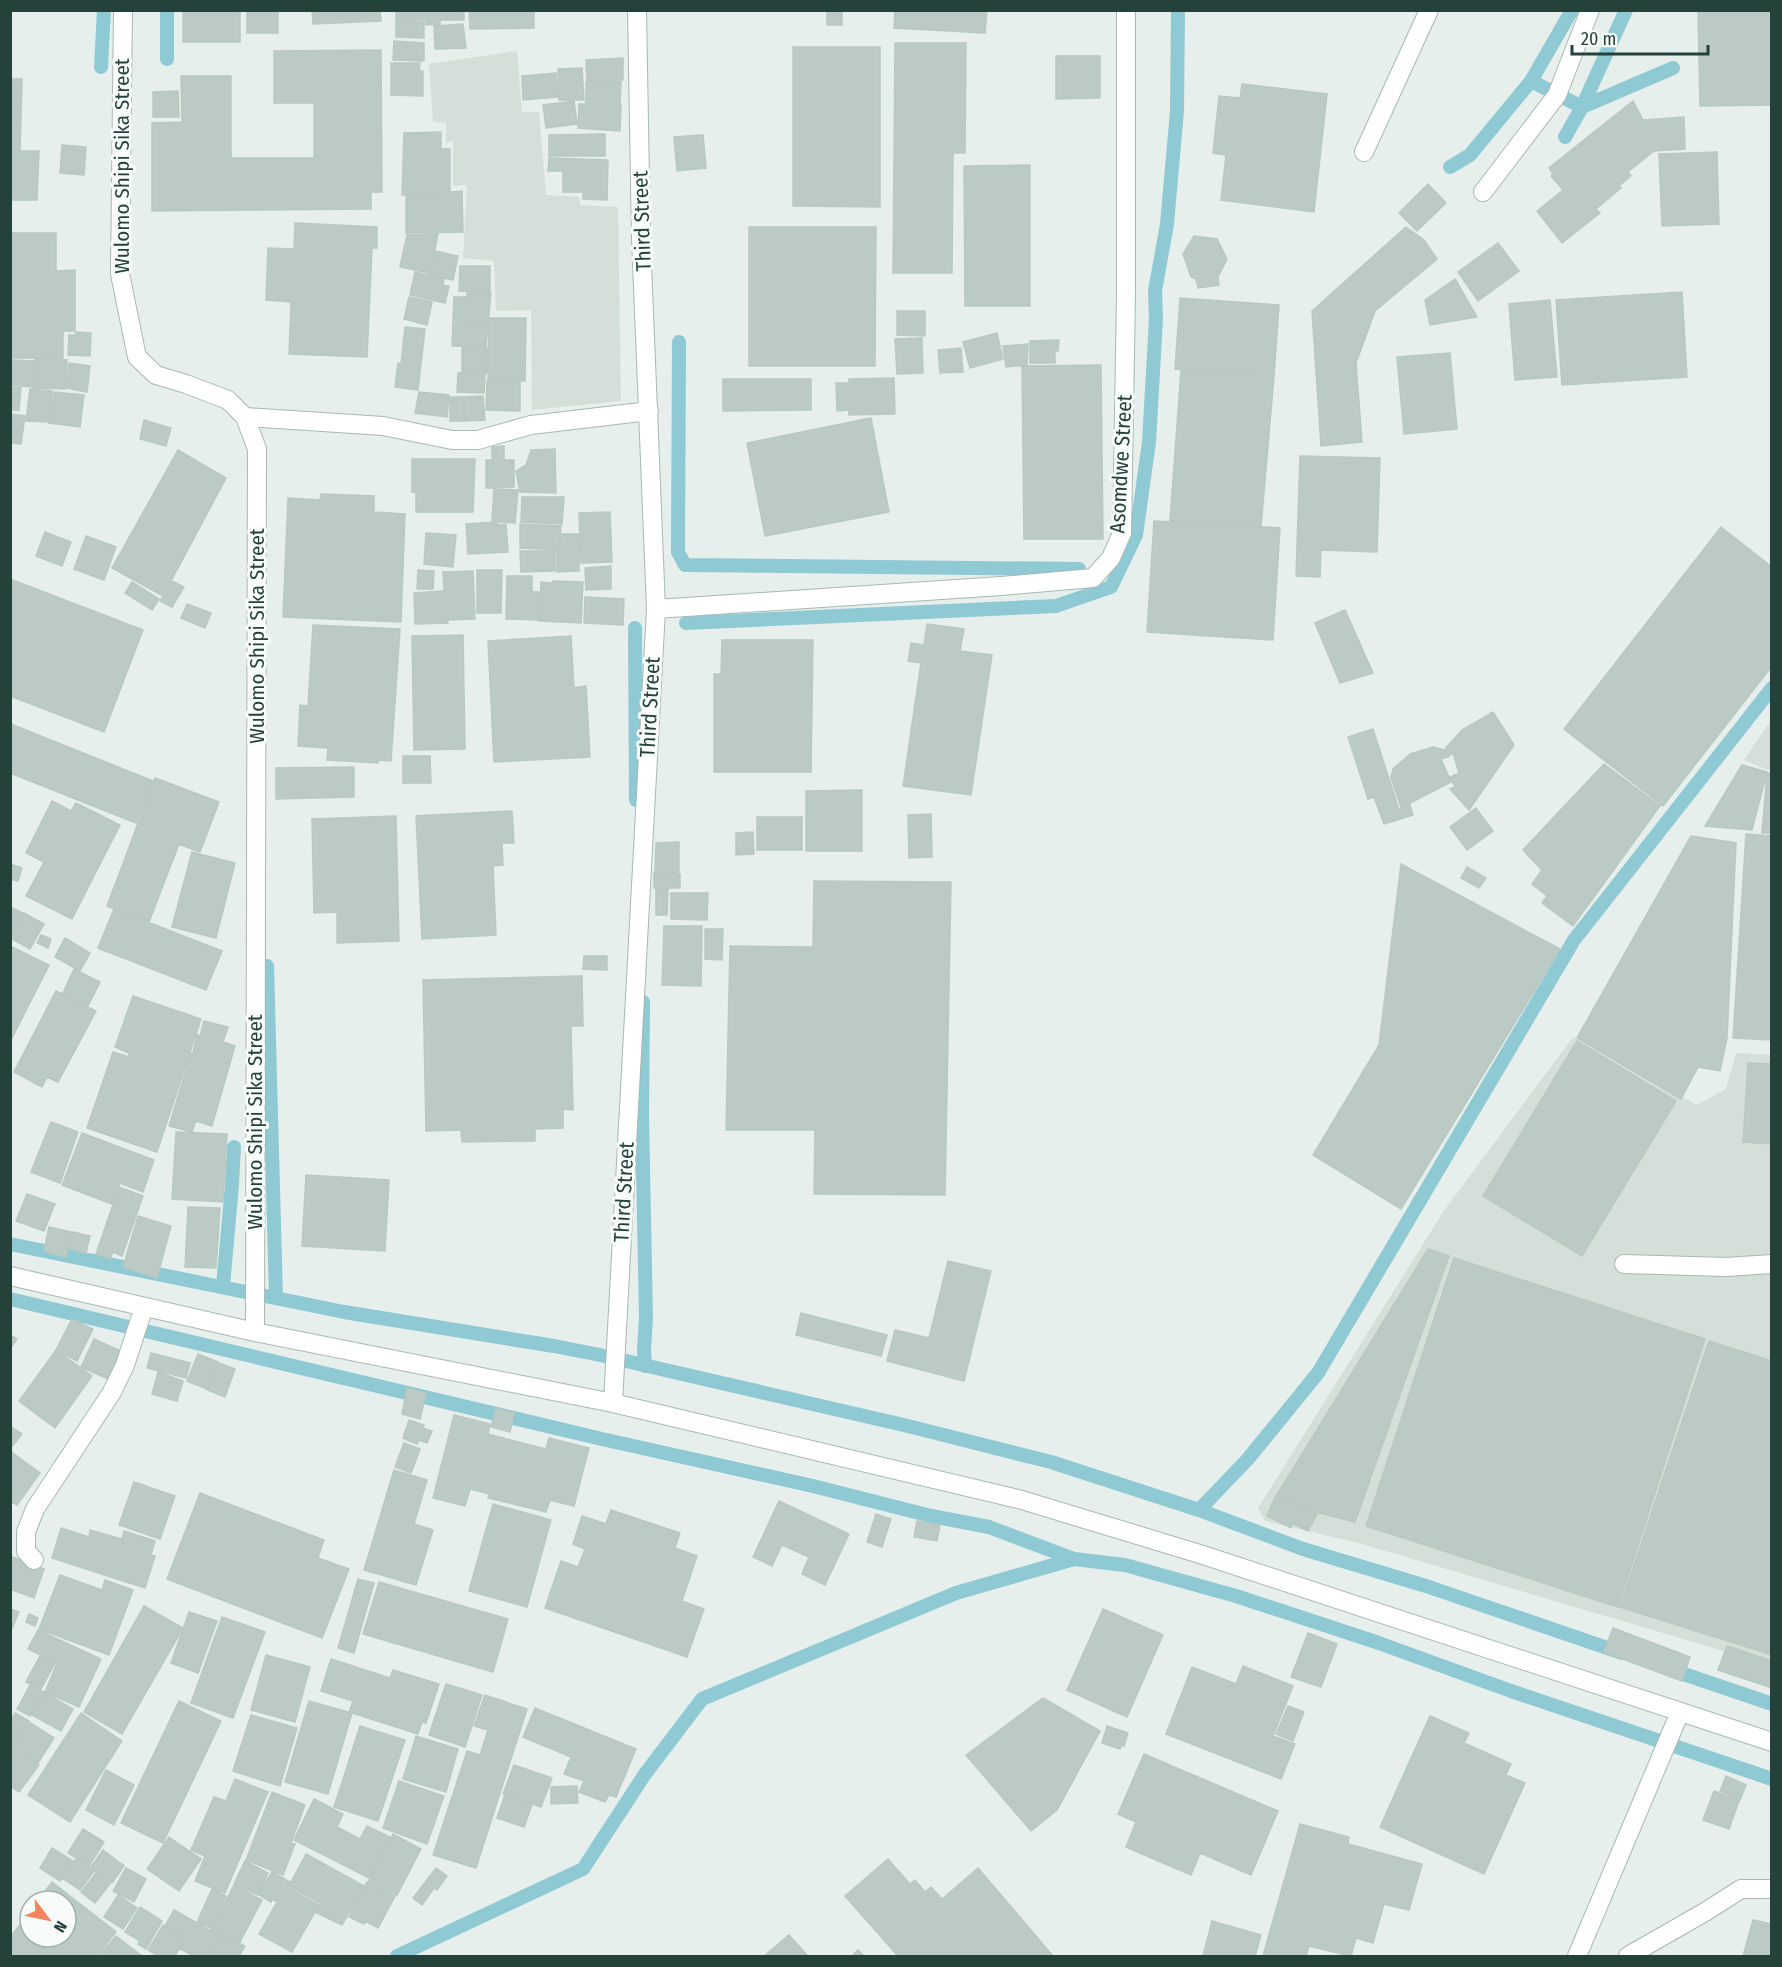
<svg xmlns="http://www.w3.org/2000/svg" width="1782" height="1967" viewBox="0 0 1782 1967" font-family="'Fira Sans Condensed',sans-serif">
	<style>
		.built { fill: #d4dfda }
		.lines { fill: none; stroke-linecap: round; stroke-linejoin: round }
		.stream { stroke: #8ec9d4; stroke-width: 14 }
		.building { fill: #bbcac4; stroke: #b8c9c2; stroke-width: 1.5 }
		.service-casing { stroke: #a8b8b2; stroke-width: 20 }
		.minor-casing { stroke: #a8b8b2; stroke-width: 20 }
		.service { stroke: #fff; stroke-width: 18 }
		.minor { stroke: #fff; stroke-width: 18 }
		.labels { text-anchor: middle; stroke-width: 6; stroke-linejoin: round; paint-order: stroke }
		.street-label { font-size: 21px; fill: #24423a; stroke: #f7fbf9 }
	</style>
	<rect width="100%" height="100%" fill="#e6efeb"/>
	<!-- built -->
	<path class="built" d="M517 51 522 112H539L546 195 579 197 580 205 618 207 621 401 532 410 531 310 496 311 494 261 463 258 467 185 453 186V141L446 143V123L433 122 429 64Z
		M1771 720V770H1768L1744 760Z
		M1573 1037 1697 1105 1726 1089 1736 1053 1771 1055V1665L1362 1544 1265 1521 1258 1508 1443 1212Z"/>
	<g class="lines">
		<!-- stream -->
		<path class="stream" d="M167 10V59
			M101 67 104 10
			M1531 81 1582 107 1673 68
			M1565 137 1582 107 1626 10
			M1450 167 1470 155 1531 81 1572 10
			M679 342 678 552 685 565 1079 569
			M686 623 1056 606 1111 587 1136 535 1149 442 1156 319 1155 291 1167 224 1177 111 1178 10
			M635 628 636 800
			M267 966 276 1298
			M643 1002 642 1118 646 1318 644 1350 645 1366
			M10 1244 344 1312 554 1346 600 1355 908 1426 1051 1462 1199 1510 1303 1549 1426 1586 1622 1653
			M223 1286 232 1185 234 1147
			M10 1299 602 1439 813 1486 931 1516 989 1527 1074 1559 1125 1565 1236 1596 1376 1642 1511 1691 1772 1779
			M1199 1510 1247 1460 1318 1373 1574 940 1772 688
			M1669 1669 1772 1704
			M397 1956 583 1869 645 1774 702 1699 956 1593 1074 1559"/>
	</g>
	<!-- building -->
	<path class="building" d="M183 10H240V42H183Z
		M247 10H278V33H247Z
		M312 10H380L381 21 313 24Z
		M396 10H464V20H440V24L426 25V20H396Z
		M469 10H534V28L470 29Z
		M827 10H842V25H827Z
		M895 10H987L985 33 894 28Z
		M1698 10H1772V105L1700 106Z
		M396 21 424 22V38L396 37Z
		M463 24 466 48 435 49 434 26Z
		M394 41 424 43V61L393 60Z
		M895 43H966L965 153H953L952 273H893Z
		M793 47H880V207L793 206Z
		M381 50 382 192H371V209L152 211V123L182 122 181 76H231V158H314V103H274V51Z
		M1056 56H1100V98L1056 99Z
		M623 58V80L587 81 586 60Z
		M391 63H420L419 71H423V96L391 95Z
		M582 68 584 100H559L558 69Z
		M556 73 558 97 523 100 522 76Z
		M10 79H22L20 151H39L37 200H10Z
		M621 81 620 104H586V82Z
		M1242 84 1327 94 1314 212 1221 200 1226 155 1213 153 1219 96 1240 98Z
		M178 91 179 117H153V92Z
		M574 101 577 124 546 128 543 105Z
		M1633 101 1643 120 1684 117 1685 149 1654 151 1628 172 1631 176 1619 186 1621 188 1596 209 1600 213 1562 243 1537 211 1563 190 1551 176 1553 174 1549 168Z
		M579 104 621 105 620 131 578 128Z
		M441 132V149H450V191L402 195 404 133Z
		M605 134V156H549V135Z
		M703 135 706 168 677 171 674 137Z
		M62 145 86 147 84 175 60 173Z
		M1717 152 1719 224 1662 226 1659 154Z
		M549 158 608 160 607 200 583 199V192H563V171H548Z
		M1030 165V306H965L964 166Z
		M1428 184 1446 203 1417 231 1399 213Z
		M462 191 463 232 406 233V196Z
		M295 223 377 227V248H372L367 357 289 354 291 302 266 300 268 248 294 249Z
		M749 227H876L875 366H749Z
		M1406 227 1424 240 1437 259 1375 311 1356 363 1362 442 1321 446 1312 311Z
		M10 233H56V271L75 270V331H63V358H10Z
		M438 234 430 273 400 267 407 235Z
		M1194 236 1217 239 1227 259 1218 277 1219 285 1198 288 1196 279 1191 277 1183 254Z
		M1498 243 1519 271 1478 301 1458 272Z
		M435 251 458 256 453 280 430 275Z
		M460 266H490V292L459 291Z
		M415 272 444 278 443 285 449 286 445 303 410 295Z
		M1455 279 1477 317 1430 325 1425 300Z
		M1682 292 1687 377 1562 385 1556 300Z
		M467 293H491L488 323 453 320 454 297H467Z
		M409 297 432 302 427 325 404 319Z
		M1180 298 1279 305 1274 376 1175 369Z
		M1550 300 1557 377 1515 380 1509 304Z
		M897 311H925V336L897 335Z
		M489 318H526L525 381 488 380Z
		M453 322 488 324 486 347 452 346Z
		M405 327 425 329 418 390 395 387 398 363 401 364Z
		M76 332 91 333 90 356 68 355 69 335H76Z
		M997 333 1003 359 970 368 963 342Z
		M922 338 923 373 897 374 895 339Z
		M1059 340 1058 351H1055V363H1030V341Z
		M1028 344 1027 365 1006 367 1003 346Z
		M462 347 487 348V373L462 372Z
		M961 348 963 372 940 373 938 350Z
		M1450 353 1457 429 1404 434 1397 357Z
		M35 359 67 360 65 389 33 388Z
		M10 360 35 361 32 387 10 385Z
		M69 363 90 366 87 392 66 388Z
		M1101 365 1103 539H1024L1022 366Z
		M1181 370 1274 376 1261 527 1170 521Z
		M458 373 485 374 484 393 457 392Z
		M894 378 895 414 849 415V410L837 411 836 383H849V379Z
		M723 379H811V410L723 411Z
		M487 381 520 382V411L486 410Z
		M10 387 21 388 19 410H10Z
		M30 389 52 391 49 422 26 421Z
		M54 392 84 395 80 427 49 423Z
		M419 392 449 395 447 417 415 413Z
		M483 396 485 420 465 421 464 397Z
		M450 397H464V421H450Z
		M10 414 25 416 21 444 10 443Z
		M871 418 889 512 765 536 747 443Z
		M144 420 171 428 166 446 140 439Z
		M504 446V460H514V487L486 488V460H492V447Z
		M555 449 556 493 520 492 516 471 526 465 531 450Z
		M178 450 226 478 163 596 112 568Z
		M1300 456 1380 458 1377 552 1321 550 1320 577 1296 576Z
		M412 459H475L473 512H416V492H412Z
		M494 489 518 490 515 523 492 521Z
		M321 494 374 496V512L405 514 401 622 283 617 288 498 320 500Z
		M522 497H564L562 524 521 522Z
		M610 512 612 562 581 563 579 513Z
		M1154 521 1280 528 1273 640 1147 632Z
		M497 522V525L506 524 508 552 468 554 466 524Z
		M520 524 561 526 559 550 520 548Z
		M1721 527 1772 567V666L1663 806 1564 729Z
		M45 532 71 542 62 566 36 556Z
		M426 533 456 535 453 567 424 564Z
		M560 534H579V571L557 572V550H561Z
		M86 536 116 547 104 580 74 569Z
		M520 551H555V571L521 572Z
		M611 566V589L586 590 585 568Z
		M418 570 434 571 433 589H417Z
		M477 570H502L501 613H477Z
		M473 571 475 619 447 620 448 623 415 624 414 593 444 591 443 572Z
		M507 576H532V592H539L538 620 506 619Z
		M10 579 143 630 104 732 10 696Z
		M172 581 184 587 172 607 160 601Z
		M553 581 583 582 581 623 539 621 541 582 553 583Z
		M132 582 159 599 152 610 125 593Z
		M585 597 624 599 623 625 584 623Z
		M187 604 211 613 205 628 181 618Z
		M1345 610 1373 673 1340 683 1315 623Z
		M927 624 964 629 960 651 992 655 971 795 903 786 921 663 908 661 911 643 924 645Z
		M313 625 400 629 391 761 378 760V763L327 760 328 748 298 746 300 705 308 706Z
		M463 635 465 749 414 750 412 636Z
		M571 636 574 688 586 686 590 757 494 762 488 641Z
		M722 640H813L811 772H714V674H721Z
		M1493 712 1514 745 1469 810 1450 789 1455 787 1450 777 1459 773 1453 753 1448 757 1444 750 1462 730Z
		M11 724 153 781 136 823 10 773Z
		M1373 729 1399 810 1410 805 1413 815 1384 824 1374 797 1368 799 1348 737Z
		M1433 747 1444 750 1447 757 1441 759 1451 782 1401 808 1391 778 1393 769 1410 754Z
		M403 756H430L431 783H403Z
		M1604 764 1660 806 1573 926 1542 903 1547 896 1532 884 1542 870 1523 850Z
		M1742 765 1767 772 1752 830 1705 826Z
		M354 767V797L276 799V768Z
		M1767 773H1772V833H1762Z
		M155 778 219 802 200 852 179 844 149 922 107 906Z
		M862 790V851H806V791Z
		M52 801 71 811 76 803 120 825 72 919 26 896 44 862 26 853Z
		M1476 808 1493 831 1467 850 1450 827Z
		M512 811 514 843H502L503 865 493 866 496 935 422 939 416 816Z
		M931 814 932 857 909 858 908 815Z
		M396 816 399 941 337 943V912L314 913 312 819Z
		M757 817H802V850H757Z
		M753 832 754 854 736 855V833Z
		M1746 834 1772 836V1040L1733 1038Z
		M1691 836 1736 843 1727 1038 1720 1071 1698 1067 1681 1099 1577 1038Z
		M679 842V872L655 873 656 843Z
		M192 852 235 863 216 938 172 927Z
		M10 864 22 868 18 881 10 879Z
		M1401 864 1560 949 1401 1209 1313 1155 1379 1045Z
		M1467 867 1486 878 1479 888 1461 878Z
		M654 873 680 874V888H654Z
		M814 881 951 882 945 1195 814 1194 815 1130H726L730 946 813 947Z
		M656 889H668L667 915H656Z
		M671 893H708L707 920 671 919Z
		M10 907 23 913 10 936Z
		M114 909 222 951 206 990 98 948Z
		M24 913 44 924 30 949 10 938Z
		M664 926H702L701 986 662 985Z
		M705 929H723L722 960 705 959Z
		M41 935 51 939 48 948 37 943Z
		M65 938 90 953 80 971 55 957Z
		M10 946 49 965 10 1042Z
		M584 956H607V970L583 969Z
		M74 969 100 982 88 1006 63 993Z
		M582 976 583 1026H571L573 1110 563 1109V1128L535 1129V1141L462 1142 461 1130 426 1131 423 980Z
		M56 991 96 1011 58 1082 47 1077 42 1087 14 1072Z
		M133 996 201 1019 157 1152 87 1128 113 1052 129 1057V1053L115 1047Z
		M204 1021 228 1027 223 1042 235 1046 212 1126 196 1121 192 1132 169 1126 191 1053H193L197 1035 200 1036Z
		M1577 1041 1676 1101 1582 1256 1483 1196Z
		M1748 1063 1772 1064V1144L1743 1142Z
		M51 1122 78 1132 60 1183 31 1172Z
		M176 1132 227 1134 223 1202 172 1199Z
		M82 1133 154 1160 143 1192 120 1183 112 1204 62 1185Z
		M306 1175 389 1180 385 1251 302 1246Z
		M119 1187 143 1196 122 1256 113 1252 110 1259 96 1254Z
		M27 1194 55 1204 44 1231 16 1221Z
		M188 1207 220 1208 216 1268 185 1267Z
		M138 1216 171 1226 157 1278 123 1267Z
		M49 1227 72 1232 66 1257 44 1251Z
		M73 1232 90 1236 86 1253 69 1249Z
		M1428 1249 1449 1256 1355 1522 1316 1512 1277 1495Z
		M1454 1258 1705 1339 1618 1607 1366 1526Z
		M948 1261 991 1271 964 1381 887 1361 895 1330 929 1338Z
		M801 1313 887 1335 881 1356 796 1335Z
		M72 1319 93 1329 77 1361 56 1350Z
		M10 1335 17 1339 10 1349Z
		M94 1339 125 1353 113 1381 81 1367Z
		M1709 1341 1772 1361V1655L1620 1607Z
		M56 1350 92 1376 55 1428 19 1401Z
		M151 1353 190 1363 186 1378 147 1368Z
		M198 1354 218 1362 207 1389 187 1381Z
		M219 1363 235 1369 225 1397 208 1390Z
		M158 1372 183 1381 177 1401 152 1394Z
		M407 1388 426 1393 420 1419 402 1414Z
		M496 1409 514 1413 510 1432 491 1427Z
		M454 1415 490 1424 488 1434 546 1449 549 1438 589 1448 574 1506 550 1500 546 1512 488 1498 489 1494 470 1489 465 1506 433 1498Z
		M409 1420 424 1425 423 1428 432 1431 427 1443 419 1440 417 1444 403 1438Z
		M10 1426 22 1434 10 1449Z
		M404 1443 420 1449 411 1473 395 1467Z
		M10 1451 40 1473 17 1505 10 1501Z
		M394 1470 427 1480 414 1524 433 1530 416 1585 364 1570Z
		M134 1482 175 1496 160 1539 119 1525Z
		M200 1493 324 1540 318 1558 349 1569 322 1638 167 1579Z
		M1276 1495 1317 1514 1308 1531 1292 1523 1291 1528 1267 1516Z
		M779 1501 849 1534 825 1585 802 1574 809 1557 782 1545 772 1566 753 1557Z
		M493 1504 551 1520 527 1607 469 1591Z
		M611 1510 680 1533 675 1548 697 1556 682 1601 704 1609 687 1657 545 1608 561 1561 578 1567 585 1549 573 1544 582 1516 606 1524Z
		M876 1514 891 1519 882 1547 867 1542Z
		M917 1521 940 1525 937 1541 914 1537Z
		M61 1528 89 1537 90 1530 122 1539 124 1531 155 1541 151 1555 155 1556 145 1588 52 1558Z
		M10 1556 44 1569 34 1598 10 1589Z
		M60 1575 102 1590 105 1580 133 1590 109 1655 39 1629Z
		M358 1579 374 1583 354 1653 338 1648Z
		M379 1582 508 1619 493 1672 363 1634Z
		M144 1606 183 1628 122 1734 84 1712Z
		M10 1609 19 1612 10 1633Z
		M1103 1609 1163 1635 1127 1717 1067 1690Z
		M189 1612 217 1621 198 1673 171 1663Z
		M29 1614 38 1618 35 1626 26 1622Z
		M222 1617 265 1632 233 1718 191 1703Z
		M1613 1628 1690 1657 1682 1681 1604 1652Z
		M38 1630 101 1659 79 1707 45 1692 57 1663 28 1649Z
		M1308 1633 1337 1644 1321 1687 1291 1677Z
		M1727 1646 1772 1661V1688L1718 1670Z
		M266 1655 310 1667 295 1722 251 1710Z
		M40 1656 55 1663 41 1689 26 1682Z
		M331 1659 390 1678 393 1670 439 1684 426 1723 422 1722 418 1734 349 1712 353 1701 321 1691Z
		M1243 1666 1293 1686 1273 1736 1295 1744 1281 1779 1166 1734 1192 1667 1236 1684Z
		M446 1684 482 1695 465 1747 429 1735Z
		M30 1685 44 1692 30 1716 17 1709Z
		M45 1693 73 1709 61 1731 32 1715Z
		M485 1695 527 1709 476 1868 433 1855 467 1751 480 1755 488 1730 474 1726Z
		M1043 1698 1100 1731 1057 1810 1031 1831 966 1755Z
		M179 1701 221 1721 163 1843 121 1823Z
		M309 1701 352 1713 328 1794 285 1782Z
		M1288 1706 1304 1712 1293 1741 1276 1734Z
		M535 1708 636 1749 616 1797 609 1795 605 1802 579 1792 584 1781 564 1774 571 1757 523 1737Z
		M15 1713 29 1721 13 1746 10 1745V1720Z
		M81 1713 122 1741 70 1822 28 1795Z
		M251 1715 297 1728 280 1786 233 1771Z
		M1430 1716 1469 1733 1464 1743 1511 1764 1506 1775 1525 1783 1484 1874 1380 1827Z
		M29 1722 54 1738 38 1763 14 1747Z
		M360 1726 405 1740 378 1821 334 1807Z
		M1107 1726 1128 1733 1124 1746H1121L1120 1749 1102 1743Z
		M416 1736 458 1749 446 1792 403 1779Z
		M10 1745 39 1765 19 1792 10 1786Z
		M1144 1754 1278 1811 1251 1875 1200 1853 1191 1875 1126 1847 1136 1822 1118 1814Z
		M514 1765 552 1778 541 1807 503 1794Z
		M106 1770 134 1785 114 1825 86 1810Z
		M1726 1776 1746 1785 1740 1800 1720 1791Z
		M235 1779 268 1792 225 1893 195 1881 205 1856 191 1850 214 1797 226 1801Z
		M399 1781 444 1796 427 1844 383 1828Z
		M577 1786 578 1803 551 1804V1787Z
		M1714 1791 1739 1801 1729 1829 1703 1820Z
		M272 1792 305 1805 291 1843 295 1844 283 1875 246 1860Z
		M505 1795 532 1805 524 1827 497 1818Z
		M314 1799 343 1814 337 1827 360 1839 367 1826 390 1837 369 1878 294 1840Z
		M1300 1824 1349 1837 1348 1844 1422 1864 1409 1910 1384 1904 1373 1943 1356 1938 1351 1956 1309 1946 1306 1956H1263Z
		M83 1829 104 1842 89 1866 68 1853Z
		M393 1834 421 1849 397 1895 369 1881Z
		M169 1837 201 1859 179 1891 147 1869Z
		M52 1848 73 1861 60 1881 40 1868Z
		M103 1850 124 1866 112 1883 90 1868Z
		M306 1854 364 1886 342 1925 315 1912 320 1903 289 1886Z
		M76 1859 94 1871 80 1890 62 1878Z
		M888 1859 910 1884 915 1880 925 1892 931 1887 942 1899 978 1868 1053 1956H898L845 1896Z
		M245 1861 268 1873 258 1895 234 1884Z
		M126 1868 146 1879 134 1902 113 1891Z
		M436 1868 447 1876 437 1890 434 1888 422 1905 413 1898Z
		M272 1872 290 1882 287 1887 319 1905 292 1952 259 1934 277 1902 272 1899 271 1902 258 1894Z
		M96 1873 110 1884 95 1903 81 1892Z
		M52 1882 116 1932 97 1956H13L14 1955 10 1952V1937L30 1912V1937H66V1901H38Z
		M367 1882 395 1896 378 1928 365 1921 364 1924 349 1917Z
		M234 1885 262 1900 240 1942 221 1933 220 1934 211 1930Z
		M212 1889 226 1896 211 1928 197 1922Z
		M118 1895 137 1908 123 1929 104 1917Z
		M140 1907 162 1921 146 1949 138 1944 140 1941 125 1932Z
		M174 1910 220 1936 209 1956H194L180 1949 187 1938 165 1926Z
		M1753 1920 1772 1924V1956H1743Z
		M1212 1921 1261 1935 1255 1956H1203Z
		M163 1925 185 1939 175 1956H158L148 1950Z
		M222 1934 245 1946 239 1956H209Z
		M789 1935 808 1956H764Z
		M116 1936 142 1956H99Z
		M858 1950 864 1956H852Z"/>
	<g class="lines">
		<defs>
			<path id="service" d="M1364 152 1429 10
				M245 417 383 426 452 440H478L531 425 649 411
				M1624 1264 1726 1267 1772 1264
				M1628 1956 1705 1912 1741 1889H1772"/>
			<path id="minor" d="M123 10 120 274 137 357 156 375 186 384 228 400 245 417 257 449 255 1332
				M1483 192 1557 95 1590 10
				M656 609 1001 586 1093 578 1111 558 1122 533 1126 292V10
				M10 1276 255 1332 613 1403 1022 1500 1203 1555 1772 1742
				M613 1403 656 609 641 238 637 10
				M34 1560 26 1551V1532L35 1509 112 1392 125 1365 144 1307
				M1577 1956 1680 1712"/>
		</defs>
		<!-- service casing -->
		<use href="#service" class="service-casing"/>
		<!-- minor casing -->
		<use href="#minor" class="minor-casing"/>
		<!-- service -->
		<use href="#service" class="service"/>
		<!-- minor -->
		<use href="#minor" class="minor"/>
	</g>
	<g class="labels">
		<!-- street labels -->
		<g class="street-label">
			<text transform="translate(122 166) rotate(-90)" y="7">Wulomo Shipi Sika Street</text>
			<text transform="translate(642 221) rotate(-92)" y="7">Third Street</text>
			<text transform="translate(1121 464) rotate(-87)" y="7">Asomdwe Street</text>
			<text transform="translate(257 636) rotate(-90)" y="7">Wulomo Shipi Sika Street</text>
			<text transform="translate(650 707) rotate(-87)" y="7">Third Street</text>
			<text transform="translate(255 1122) rotate(-90)" y="7">Wulomo Shipi Sika Street</text>
			<text transform="translate(624 1192) rotate(-87)" y="7">Third Street</text>
		</g>
	</g>
	<!-- border -->
	<rect width="1782" height="1967" fill="none" stroke="#24423a" stroke-width="24"/>
	<!-- north arrow -->
	<g transform="translate(48 1919) rotate(122)"><circle r="28" fill="#f7fbf9" stroke="#a3b1ad" stroke-width="1.5"/>
	<path d="M0-4.5L10 22L0 15L-10 22Z" fill="#f4845f"/>
	<text y="-9" font-size="16" font-weight="bold" text-anchor="middle" fill="#24423a">N</text>
	</g>
	<!-- scale -->
	<path d="M1572 45v9h136v-9" fill="none" stroke="#24423a" stroke-width="3"/>
	<text x="1581" y="45" font-size="18" fill="#24423a" stroke="#f7fbf9" stroke-width="4.5" paint-order="stroke">20 m</text>
</svg>
